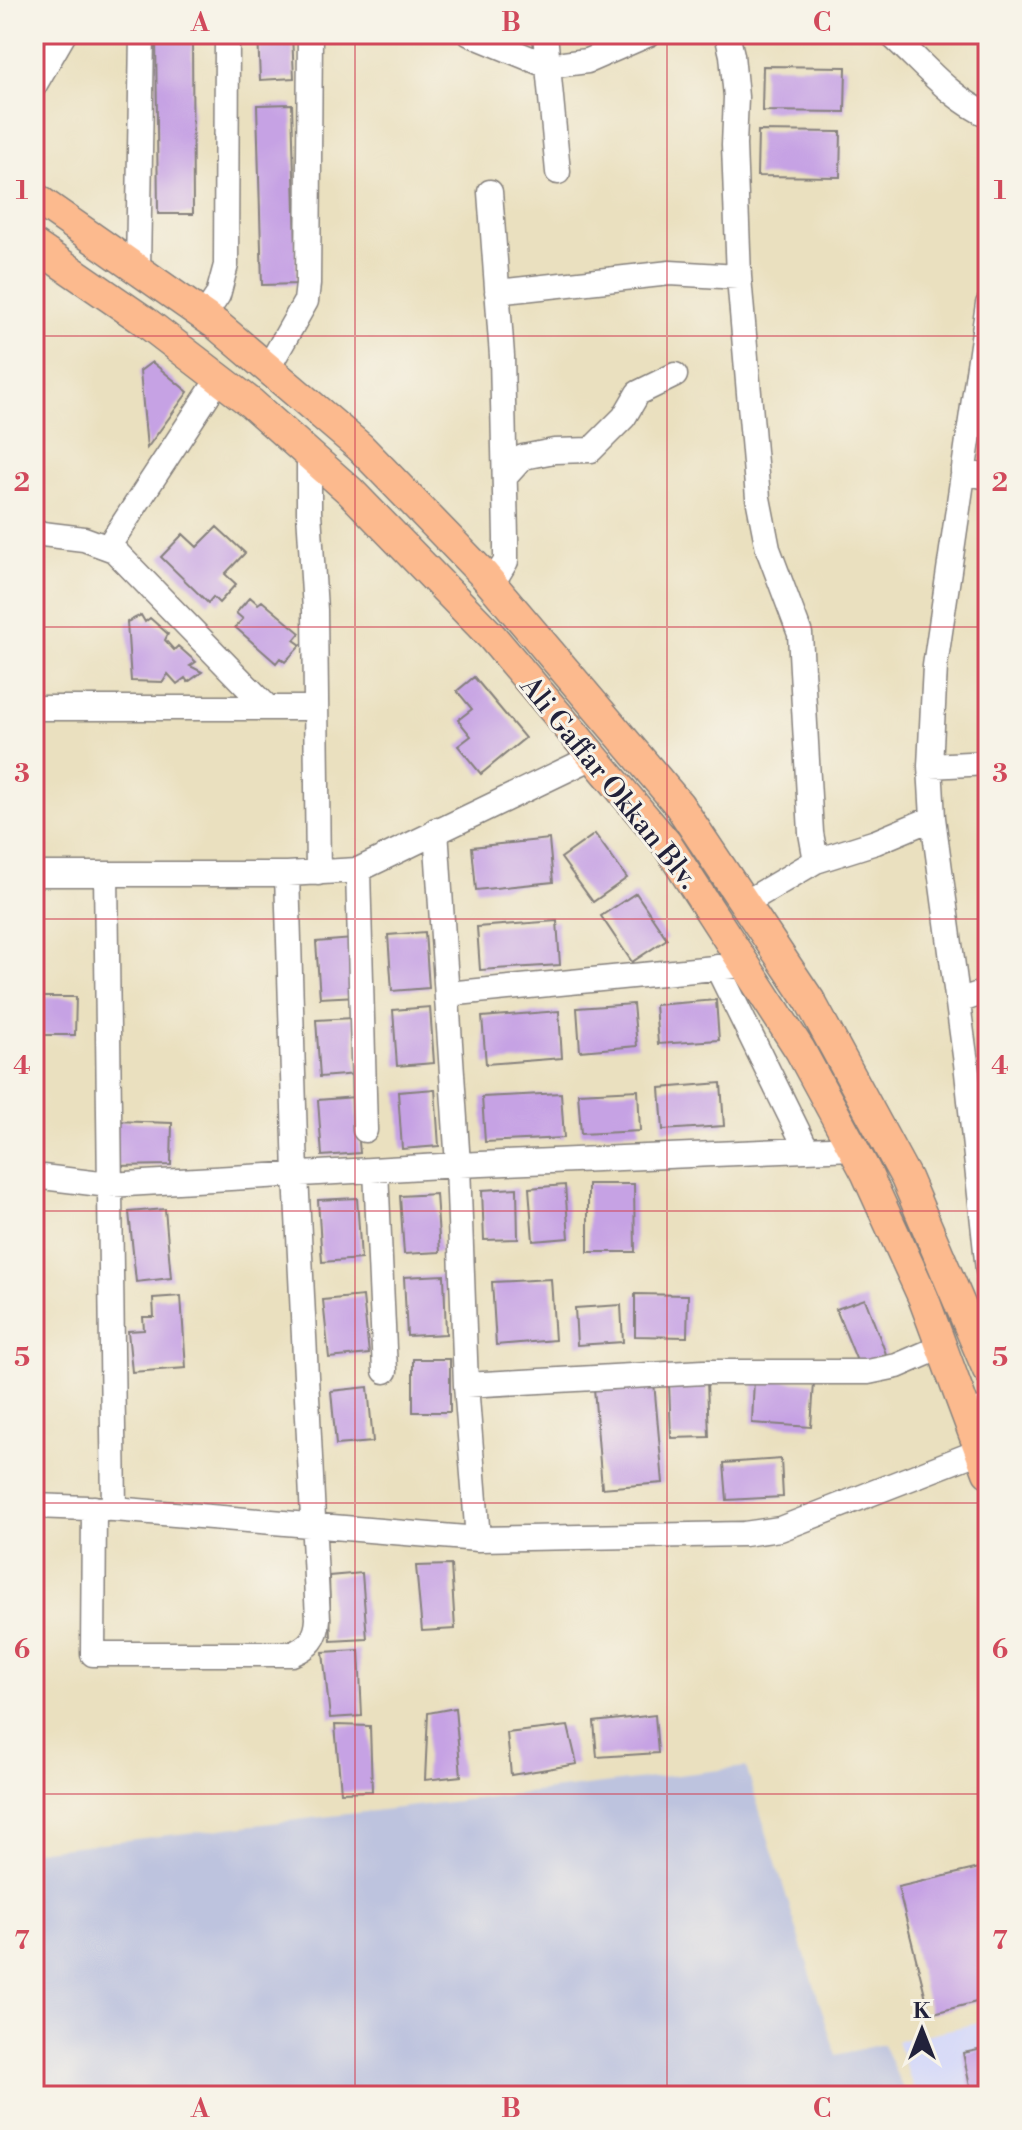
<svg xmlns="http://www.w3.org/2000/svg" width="1022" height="2130" viewBox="0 0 1022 2130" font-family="'Libre Bodoni',serif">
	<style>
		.built { fill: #d4d8f9 }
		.industrial { fill: #bdc3de }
		.building { fill: #c6a2e4 }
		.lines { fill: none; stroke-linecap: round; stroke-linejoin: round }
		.minor-casing { stroke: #86817d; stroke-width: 27 }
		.major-casing { stroke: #86817d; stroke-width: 33 }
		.minor { stroke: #fff; stroke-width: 24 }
		.major { stroke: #fcba8e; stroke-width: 30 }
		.grid { fill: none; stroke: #d1495b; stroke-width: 2; stroke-opacity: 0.55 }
		.labels { text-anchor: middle; stroke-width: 6; stroke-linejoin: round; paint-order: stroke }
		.street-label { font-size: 28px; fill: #22223b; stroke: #f7f3e8 }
		.neatline { fill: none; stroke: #d1495b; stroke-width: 3 }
		.grid-label { font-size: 26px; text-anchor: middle; font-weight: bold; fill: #d1495b }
	</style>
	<rect width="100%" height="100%" fill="#f7f3e8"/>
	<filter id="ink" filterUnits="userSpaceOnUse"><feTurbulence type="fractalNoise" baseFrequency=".0125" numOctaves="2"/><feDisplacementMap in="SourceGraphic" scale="16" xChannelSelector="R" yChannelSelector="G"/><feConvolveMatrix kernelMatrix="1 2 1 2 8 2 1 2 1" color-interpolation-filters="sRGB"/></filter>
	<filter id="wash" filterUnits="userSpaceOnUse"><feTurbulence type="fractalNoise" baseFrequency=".006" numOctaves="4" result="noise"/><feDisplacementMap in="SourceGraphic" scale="32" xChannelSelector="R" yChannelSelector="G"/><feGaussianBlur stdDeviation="1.8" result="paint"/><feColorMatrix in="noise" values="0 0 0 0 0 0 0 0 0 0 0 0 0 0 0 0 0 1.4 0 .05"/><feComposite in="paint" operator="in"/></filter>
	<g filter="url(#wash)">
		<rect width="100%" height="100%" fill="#eae0bf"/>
		<!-- built -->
		<path class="built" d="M988 2021V2096H916L897 2041Z"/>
		<!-- industrial -->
		<path class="industrial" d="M746 1767 836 2055 883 2044 906 2096H34V1851Z"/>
		<g id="blocks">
			<!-- building -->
			<path class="building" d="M156 34H192L193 214H158Z
				M258 34H292L294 78 260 80Z
				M763 66 846 67 845 112 762 111Z
				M292 104 297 284 262 285 257 105Z
				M758 131 841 132 840 177 757 176Z
				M152 362 188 392 147 448 140 371Z
				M217 527 245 553 225 574 236 584 219 603 213 597 208 603 161 557 183 534 197 547Z
				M250 597 258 604 262 601 300 633 294 640 301 645 285 662 280 658 276 663 235 627 243 619 236 613Z
				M141 615 145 622 150 618 168 634 165 640 174 650 178 646 196 662 190 666 202 672 188 682 185 678 177 684 168 674 163 682 131 681 127 622Z
				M474 677 525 738 481 774 458 746 471 736 458 720 472 709 457 691Z
				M595 834 627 878 593 902 561 858Z
				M549 839 553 882 476 890 472 847Z
				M636 893 667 939 632 962 601 916Z
				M557 921 560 965 480 970 477 927Z
				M425 932 429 988 392 991 388 935Z
				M353 939 357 996 320 998 316 942Z
				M34 997H76L75 1035H34Z
				M716 1000 719 1040 658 1044 655 1005Z
				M633 1004 637 1046 580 1051 577 1008Z
				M430 1007 434 1063 397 1066 393 1010Z
				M559 1011 562 1058 486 1064 482 1017Z
				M353 1018 357 1074 320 1077 316 1020Z
				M721 1083 724 1126 663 1130 660 1088Z
				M435 1089 439 1146 402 1149 398 1092Z
				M638 1090 640 1131 581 1134 578 1093Z
				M561 1093 564 1138 485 1142 482 1097Z
				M355 1097 360 1153 322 1156 318 1100Z
				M114 1121 172 1123 171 1165 114 1166Z
				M588 1184H634L635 1252H588Z
				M565 1185 569 1238 533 1241 529 1188Z
				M517 1188 518 1239 484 1240 482 1190Z
				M436 1194 440 1252 404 1254 400 1196Z
				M357 1198 361 1259 322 1262 318 1200Z
				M165 1209 171 1278 136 1282 129 1212Z
				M444 1275 446 1334 407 1336 404 1277Z
				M551 1279 555 1340 496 1345 492 1282Z
				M635 1294 688 1295 687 1337 635 1336Z
				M181 1296 186 1368 132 1372 128 1331 144 1330 143 1317H154L153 1298Z
				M363 1296 369 1354 329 1358 323 1300Z
				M865 1299 886 1354 859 1366 836 1309Z
				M621 1305 623 1342 577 1345 575 1308Z
				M413 1359H450V1412H413Z
				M754 1379 814 1383 811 1427 752 1423Z
				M707 1381 709 1437 671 1438 669 1383Z
				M654 1382 663 1483 602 1488 594 1388Z
				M368 1387 373 1442 336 1445 331 1391Z
				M781 1459 783 1497 727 1500 724 1463Z
				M451 1565 455 1629 422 1631 416 1566Z
				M362 1573 367 1639 331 1641 329 1576Z
				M359 1650 362 1716 330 1718 323 1652Z
				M455 1708 461 1776 425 1780 428 1713Z
				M655 1715 658 1753 597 1757 594 1722Z
				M335 1725 370 1726 372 1791 341 1792Z
				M568 1726 577 1764 511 1775 507 1733Z
				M988 1866V1999L930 2014 898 1887Z
				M988 2048V2096H972L963 2053Z"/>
		</g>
	</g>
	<g filter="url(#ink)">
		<use href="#blocks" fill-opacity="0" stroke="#86817d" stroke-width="2"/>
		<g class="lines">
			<defs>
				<path id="minor" d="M470 34 548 66 587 61 649 34
					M545 34 558 172
					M727 34 732 55 736 97 734 145 739 277 758 498 768 549 800 634 811 833 816 861
					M890 34C923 63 947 96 988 115
					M34 86 64 34
					M490 192 502 356 506 538V561L492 584
					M138 269 142 34
					M497 292 670 273 739 277
					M988 304 935 666 930 766 933 818 966 1063 988 1270
					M204 316 218 295 226 265 227 34
					M268 368 306 301 308 284 310 34
					M309 454V512L315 610 318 873
					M963 472 988 477
					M505 477 523 457 554 451 591 450 624 417 638 393 675 375
					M34 533 84 539 114 550 267 707
					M108 547 219 378
					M34 708H315
					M930 766 988 763
					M436 830 458 1165 466 1385 478 1539
					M358 870 365 1130
					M34 874H287L358 870 595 756
					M106 874 114 1509
					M745 903 816 861 876 842 933 818
					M717 967 807 1150
					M447 994 745 965
					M958 1001 988 991
					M376 1170 385 1371
					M34 1176 109 1185 458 1165 853 1148
					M466 1385 704 1372H868L897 1366 941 1347
					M966 1415 988 1408
					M34 1506 114 1509 478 1539 744 1534 780 1529 980 1451
					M94 1508 93 1654H292C309 1647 317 1638 318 1619L296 1175 287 874"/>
				<path id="major" d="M34 197 217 325 360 447 484 575 679 805 810 1001 906 1178 988 1370
					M34 245 143 320 251 403 350 491 492 637 666 843 800 1050 866 1172 923 1297 988 1472"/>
			</defs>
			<!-- minor casing -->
			<use href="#minor" class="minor-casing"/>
			<!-- major casing -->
			<use href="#major" class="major-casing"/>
			<!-- minor -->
			<use href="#minor" class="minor"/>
			<!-- major -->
			<use href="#major" class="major"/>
		</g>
	</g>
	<!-- grid -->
	<path class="grid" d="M355 34V2096M667 34V2096M34 336H988M34 627H988M34 919H988M34 1211H988M34 1503H988M34 1794H988"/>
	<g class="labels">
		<!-- street labels -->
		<g class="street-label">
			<text transform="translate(610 782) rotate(51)" y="10">Ali Gaffar Okkan Blv.</text>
		</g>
	</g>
	<!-- margin -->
	<rect width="1022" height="2130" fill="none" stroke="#f7f3e8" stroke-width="88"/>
	<!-- north arrow -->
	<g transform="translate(922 2030)" stroke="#f7f3e8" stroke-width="6" paint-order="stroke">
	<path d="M0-6L14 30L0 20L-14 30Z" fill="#22223b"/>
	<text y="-12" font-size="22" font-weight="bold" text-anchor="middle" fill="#22223b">K</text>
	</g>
	<rect x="44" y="44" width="934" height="2042" class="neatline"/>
	<g class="grid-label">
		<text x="200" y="31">A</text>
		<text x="511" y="31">B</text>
		<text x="822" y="31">C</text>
		<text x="22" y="199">1</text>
		<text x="1000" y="199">1</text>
		<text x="22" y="491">2</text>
		<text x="1000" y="491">2</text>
		<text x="22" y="782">3</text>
		<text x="1000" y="782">3</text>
		<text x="22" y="1074">4</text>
		<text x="1000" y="1074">4</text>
		<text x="22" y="1366">5</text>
		<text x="1000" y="1366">5</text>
		<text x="22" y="1658">6</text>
		<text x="1000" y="1658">6</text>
		<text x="22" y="1949">7</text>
		<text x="1000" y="1949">7</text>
		<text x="200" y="2117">A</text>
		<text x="511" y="2117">B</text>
		<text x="822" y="2117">C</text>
	</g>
</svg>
